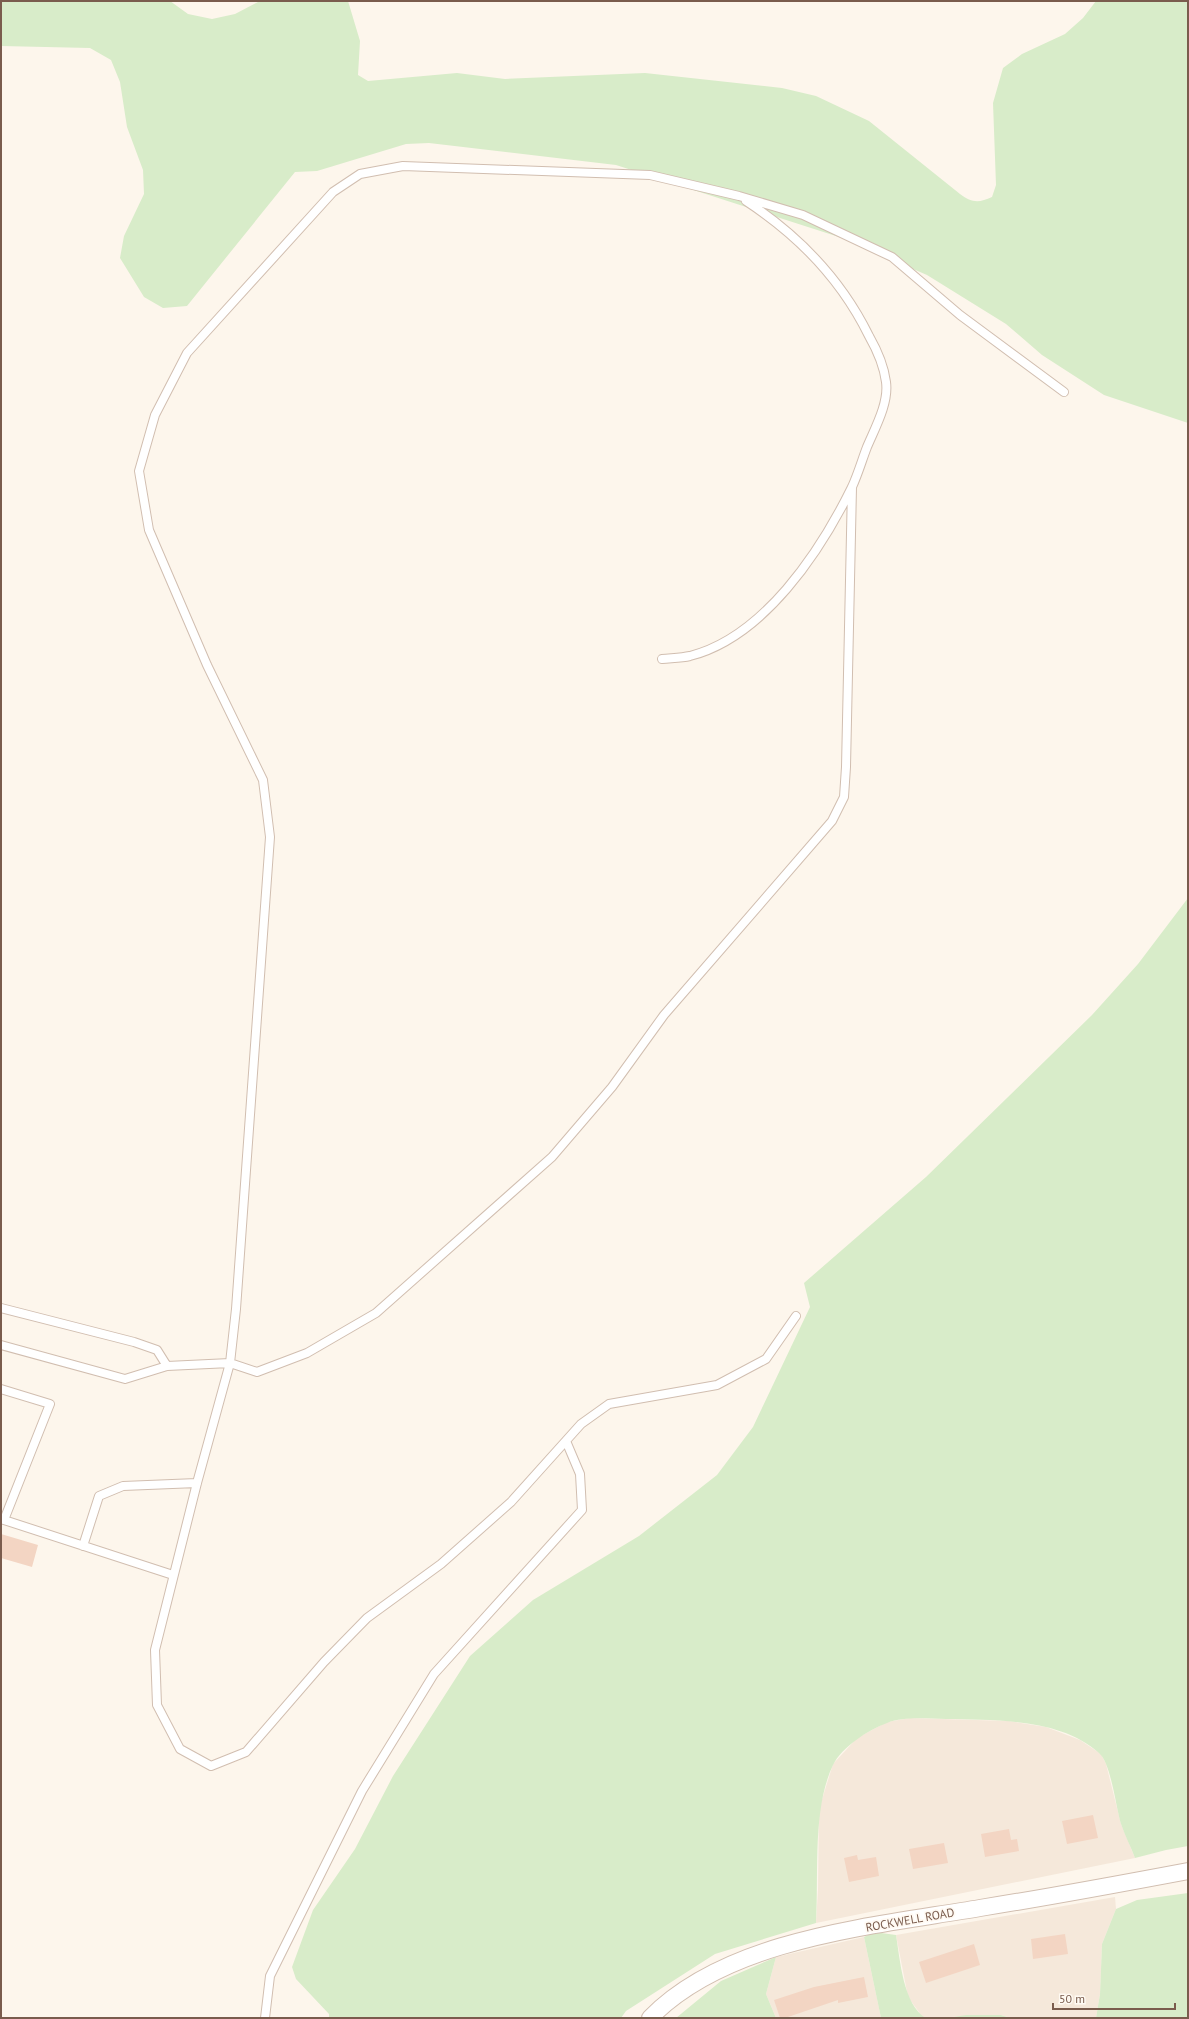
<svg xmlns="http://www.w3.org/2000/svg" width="1189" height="2019" viewBox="0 0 1189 2019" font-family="'PT Sans',sans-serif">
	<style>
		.residential { fill: #f5e8da }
		.green { fill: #d8ecc9 }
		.building { fill: #f3d5c3 }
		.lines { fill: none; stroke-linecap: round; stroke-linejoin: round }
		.service-casing { stroke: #d1beb0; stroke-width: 10 }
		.minor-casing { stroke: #d1beb0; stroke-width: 18 }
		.service { stroke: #fff; stroke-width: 8 }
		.minor { stroke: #fff; stroke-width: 16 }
		.labels { text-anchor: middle; stroke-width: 3.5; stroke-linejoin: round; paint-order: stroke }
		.street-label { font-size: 12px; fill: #7a5c4d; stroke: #fffaf3 }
	</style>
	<rect width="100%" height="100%" fill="#fdf6ec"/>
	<!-- residential -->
	<path class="residential" d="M910 1718 1009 1721 1046 1727 1080 1740 1101 1754 1106 1764 1121 1824 1135 1858 816 1923 818 1890 819 1809 833 1764 857 1738 887 1722Z
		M1115 1897 1116 1909 1102 1944 1100 1994 1096 2018H1010L1001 2015 926 2018 921 2015 908 1997 896 1935Z
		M864 1937 881 2018H776L766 1994 776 1957Z"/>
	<!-- green -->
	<path class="green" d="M1 1H170L188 14 212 19 235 14 260 1H348L360 41 358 75 368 81 457 73 505 79 645 73 782 88 816 96 869 121 960 194C972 203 979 203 992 197L996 185 993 103 1003 68 1022 54 1065 34 1083 18 1096 1H1188V423L1104 395 1042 355 1006 324 927 275 839 237 616 165 429 143 406 144 317 171 295 172 187 306 163 308 144 297 120 258 124 236 144 194 143 170 127 127 120 82 111 60 90 48 1 46Z
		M1188 898V1846L1166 1850 1135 1858C1131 1847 1125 1836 1121 1824 1116 1808 1111 1763 1099 1753 1061 1718 995 1720 946 1719 927 1719 905 1716 887 1723 868 1730 842 1747 833 1765 812 1809 819 1874 816 1923L715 1954 626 2011 621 2018H329V2014L296 1979 292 1967 313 1910 355 1849 393 1776 470 1656 533 1600 639 1536 717 1475 753 1427 810 1307 804 1283 926 1177 1092 1015 1138 964Z
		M1188 1893V2018H1096L1100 1994 1102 1944 1116 1909 1137 1900Z
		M874 1932 896 1935C900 1959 903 2005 926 2018H881L864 1937Z
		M776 1957 766 1994 776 2018H676L721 1981Z
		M966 2015H1001L1010 2018H948Z"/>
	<!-- building -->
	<path class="building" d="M1 1534 38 1545 32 1567 1 1558Z
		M1093 1815 1098 1838 1067 1844 1062 1821Z
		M1009 1829 1011 1840 1017 1839 1019 1851 985 1857 981 1834Z
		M944 1843 948 1863 913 1869 909 1849Z
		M857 1855 858 1860 876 1857 879 1876 849 1882 844 1858Z
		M1065 1934 1068 1954 1033 1959 1031 1939Z
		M974 1944 980 1965 926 1983 919 1962Z
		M864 1977 868 1997 838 2003V2000L785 2018H780L774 2000 814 1987Z"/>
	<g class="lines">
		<defs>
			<path id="service" d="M662 659C671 658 681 658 690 656 764 637 820 552 852 487 858 474 862 460 867 447 875 428 889 403 886 382 884 366 877 350 869 336 841 279 798 235 746 201
				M1 1308 134 1342 157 1350 167 1366
				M796 1316 766 1359 717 1385 609 1404 581 1424 511 1502 441 1564 367 1618 324 1662 246 1752 211 1766 180 1749 157 1705 155 1650 197 1483 230 1363 236 1309 270 837 263 780 207 665 149 530 139 471 155 415 187 353 333 192 360 174 403 166 650 175 739 196 803 215 892 257 960 315 1064 392
				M1 1345 125 1379 167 1366 230 1363 257 1372 307 1353 376 1313 552 1157 612 1087 664 1015 832 821 844 797 846 767 852 487
				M1 1389 50 1404 4 1520
				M1 1519 173 1575
				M83 1546 99 1496 123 1486 197 1483
				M265 2018 270 1976 362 1791 434 1674 582 1510 580 1474 566 1441"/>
			<path id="minor" d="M650 2018C728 1938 875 1926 980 1908 1049 1897 1119 1884 1188 1871"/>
		</defs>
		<!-- service casing -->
		<use href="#service" class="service-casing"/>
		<!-- minor casing -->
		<use href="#minor" class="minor-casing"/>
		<!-- service -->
		<use href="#service" class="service"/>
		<!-- minor -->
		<use href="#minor" class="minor"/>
	</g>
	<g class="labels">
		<!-- street labels -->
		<g class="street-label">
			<text transform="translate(910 1920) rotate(-10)" y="4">ROCKWELL ROAD</text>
		</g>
	</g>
	<!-- border -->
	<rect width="1189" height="2019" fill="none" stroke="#7a5c4d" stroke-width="4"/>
	<!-- scale -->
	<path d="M1053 2003v6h122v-6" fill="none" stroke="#7a5c4d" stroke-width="2"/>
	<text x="1059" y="2003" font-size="12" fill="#7a5c4d" stroke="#fffaf3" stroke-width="3" paint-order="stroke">50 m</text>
</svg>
